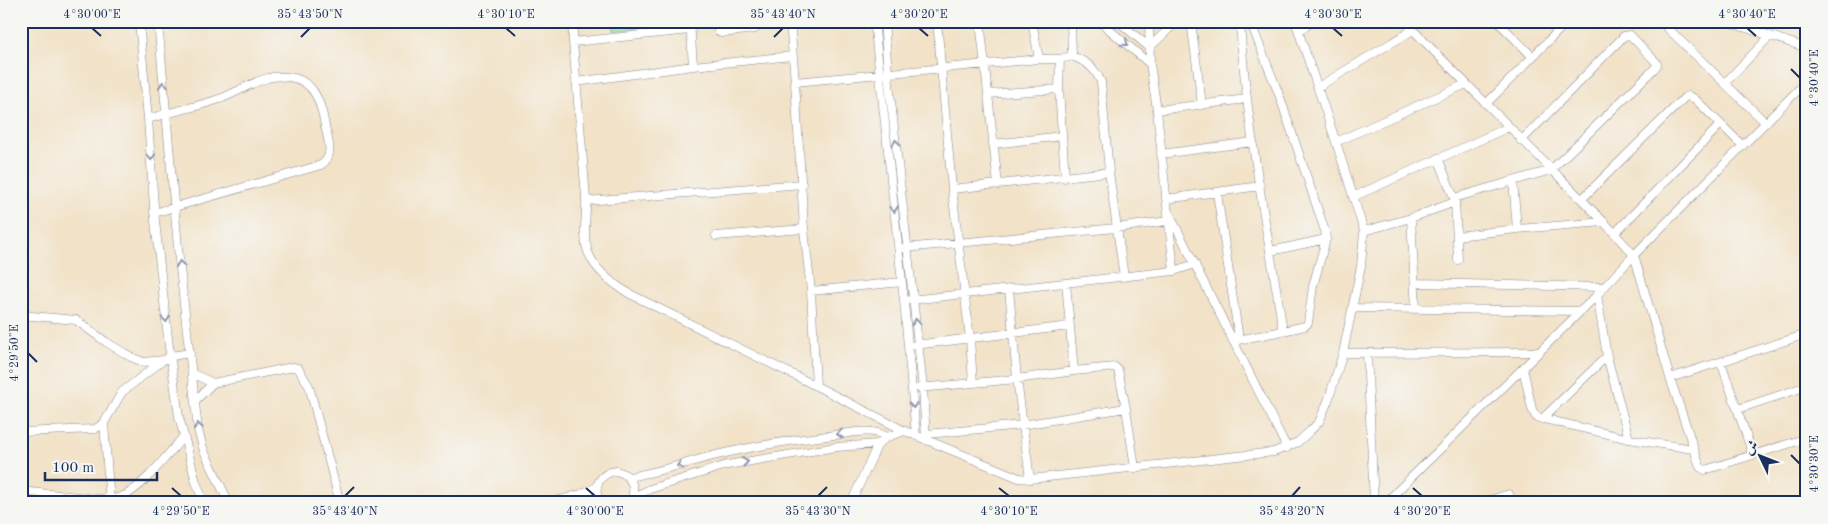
<svg xmlns="http://www.w3.org/2000/svg" width="1828" height="524" viewBox="0 0 1828 524" font-family="'Old Standard TT',Amiri,serif">
	<style>
		.green { fill: #88d898; stroke: #52847b }
		.lines { fill: none; stroke-linecap: round; stroke-linejoin: round }
		.minor-casing { stroke: #868892; stroke-width: 9 }
		.minor { stroke: #fff; stroke-width: 8 }
		.oneway { stroke: #8d97ae }
		.ticks { fill: none; stroke: #1b2f5e; stroke-width: 2 }
		.neatline { fill: none; stroke: #1b2f5e; stroke-width: 2 }
		.ticks-label { font-size: 12px; text-anchor: middle; fill: #1b2f5e }
	</style>
	<rect width="100%" height="100%" fill="#f6f6f2"/>
	<filter id="ink" filterUnits="userSpaceOnUse"><feTurbulence type="fractalNoise" baseFrequency=".02" numOctaves="2"/><feDisplacementMap in="SourceGraphic" scale="10" xChannelSelector="R" yChannelSelector="G"/><feConvolveMatrix kernelMatrix="1 2 1 2 8 2 1 2 1" color-interpolation-filters="sRGB"/></filter>
	<filter id="wash" filterUnits="userSpaceOnUse"><feTurbulence type="fractalNoise" baseFrequency=".0096" numOctaves="4" result="noise"/><feDisplacementMap in="SourceGraphic" scale="20" xChannelSelector="R" yChannelSelector="G"/><feGaussianBlur stdDeviation="1.12" result="paint"/><feColorMatrix in="noise" values="0 0 0 0 0 0 0 0 0 0 0 0 0 0 0 0 0 1.4 0 .05"/><feComposite in="paint" operator="in"/></filter>
	<g filter="url(#wash)">
		<rect width="100%" height="100%" fill="#f2e2c7"/>
		<!-- green -->
		<path class="green" d="M613 21H646L647 28 614 31Z"/>
	</g>
	<g filter="url(#ink)">
		<g class="lines">
			<defs>
				<path id="minor" d="M139 21 148 119 155 221 169 347 179 417 196 482 204 503
					M158 21 179 259 198 430 204 451 229 503
					M573 21V42C577 94 582 146 586 198 587 215 582 235 588 252 595 271 613 284 630 294L816 386 905 431 1019 478 1030 479 1274 452 1298 442 1310 431 1319 422 1328 401 1343 353 1361 266 1364 231 1336 142 1295 21
					M690 21 693 66
					M717 21 718 31 721 33 755 29
					M790 21 795 82 804 229 811 291 816 386
					M874 21 904 301 916 436
					M884 21 888 74 923 388 926 440
					M937 21 952 189 970 339 973 383
					M980 21 998 185
					M1032 21 1039 59H1060L1072 56 1071 21
					M1099 21 1150 64
					M1118 21 1150 48
					M1149 21 1150 64 1157 110 1174 271
					M1191 21 1202 105
					M1250 21 1280 97 1325 231 1326 239 1313 286 1308 323 1305 326 1283 331
					M1404 21 1604 222 1634 255 1670 378 1700 467 1705 470 1807 438
					M1497 21 1532 56
					M1660 21 1766 123
					M1725 21 1807 48
					M1299 31 1313 21
					M573 42 690 30
					M1150 47 1177 21
					M1072 56C1087 62 1095 68 1101 82L1109 172 1124 277
					M1060 59 1059 89 1065 178
					M576 82 693 66 792 56
					M795 82 1039 59
					M1725 83 1770 36
					M1318 87 1413 30
					M988 94 1059 89
					M1486 104 1568 21
					M1157 110 1247 99
					M148 119C173 111 198 107 222 98 238 92 252 82 268 78 275 76 280 76 287 77 314 79 321 102 325 126 328 140 335 156 321 165L154 213
					M1336 142 1466 84
					M993 144 1062 136
					M1161 154 1253 142
					M1438 158 1454 198
					M1513 180 1517 229 1604 222
					M952 189 1109 172
					M1217 193 1239 339
					M1353 197 1509 127
					M1166 199 1260 186
					M1582 199 1685 97 1689 96 1695 99 1742 145
					M586 201 802 184
					M1455 202 1458 260
					M1168 211 1287 448
					M1411 218 1416 309
					M1364 231 1411 218 1455 202 1454 198 1551 170 1654 69 1657 65 1656 62 1630 35 1624 36 1521 141
					M1615 233 1720 125
					M716 236 804 229
					M1457 236 1517 229
					M904 248 1116 228 1168 221
					M1271 251 1326 239
					M1066 283 1074 371
					M1416 283 1604 287
					M1009 289 1017 379 1030 479
					M811 291 902 282
					M1597 295 1607 356 1629 439
					M910 300 1174 271 1195 264
					M1352 308 1581 311
					M21 315 76 320 106 342 131 357 143 362 164 360 171 356 190 353
					M1233 341 1283 331C1267 228 1246 125 1240 21
					M915 345 1070 326
					M1343 353 1539 352
					M1367 353 1374 503
					M1721 362 1753 455
					M193 374 213 383 293 367 298 368 309 386 340 503
					M1670 378 1807 334
					M919 388 1017 379 1074 371 1115 367 1118 370 1126 408 1135 468
					M195 401 213 383
					M1738 409 1807 386
					M1542 419 1607 356
					M104 423 110 503
					M21 432 95 429 104 423 122 392 162 361
					M927 434 1022 425 1126 408
					M1693 449 1629 439 1536 417 1532 409 1523 368 1597 295 1634 255 1807 81
					M628 477C661 472 693 460 725 453 761 445 798 439 835 435 851 433 872 427 887 437
					M21 491 97 499C105 499 113 500 121 497 141 490 169 453 184 436
					M633 497 650 489 727 465 836 447 878 444 887 437 905 431
					M549 503 581 494 597 487
					M601 503C591 489 599 473 616 471 632 474 638 490 629 503
					M851 503 878 444
					M1385 503 1523 368
					M1480 503 1509 494"/>
			</defs>
			<!-- minor casing -->
			<use href="#minor" class="minor-casing"/>
			<!-- minor -->
			<use href="#minor" class="minor"/>
		</g>
		<!-- one-way arrows -->
		<defs><path id="oneway-chevron" d="M-2-3.5L2.5 0L-2 3.5" fill="none" stroke-width="1.6" stroke-linecap="round" stroke-linejoin="round" transform="scale(1.25)"/></defs>
		<g class="oneway">
			<use href="#oneway-chevron" transform="translate(1125 43) rotate(40)"/>
			<use href="#oneway-chevron" transform="translate(163 85) rotate(-94)"/>
			<use href="#oneway-chevron" transform="translate(896 143) rotate(-96)"/>
			<use href="#oneway-chevron" transform="translate(151 157) rotate(86)"/>
			<use href="#oneway-chevron" transform="translate(894 209) rotate(84)"/>
			<use href="#oneway-chevron" transform="translate(180 264) rotate(-97)"/>
			<use href="#oneway-chevron" transform="translate(166 319) rotate(83)"/>
			<use href="#oneway-chevron" transform="translate(916 322) rotate(-96)"/>
			<use href="#oneway-chevron" transform="translate(913 405) rotate(86)"/>
			<use href="#oneway-chevron" transform="translate(198 426) rotate(-99)"/>
			<use href="#oneway-chevron" transform="translate(840 434) rotate(173)"/>
			<use href="#oneway-chevron" transform="translate(745 462) rotate(-10)"/>
			<use href="#oneway-chevron" transform="translate(680 465) rotate(165)"/>
		</g>
	</g>
	<!-- ticks -->
	<path class="ticks" d="M92 28 101 36M506 28 515 36M919 28 928 36M1333 28 1342 36M1747 28 1756 36M301 37 310 28M774 37 783 28M1791 69 1800 78M28 353 37 362M1791 455 1800 464M172 488 181 496M586 488 595 496M999 488 1009 496M1413 488 1422 496M345 496 354 487M818 496 827 487M1292 496 1300 487"/>
	<!-- margin -->
	<rect width="1828" height="524" fill="none" stroke="#f6f6f2" stroke-width="55"/>
	<!-- north arrow -->
	<g transform="translate(1760 456) rotate(313)" stroke="#f6f6f2" stroke-width="4" paint-order="stroke">
	<path d="M0-4L9 19L0 12L-9 19Z" fill="#1b2f5e"/>
	<text y="-8" font-size="14" font-weight="bold" text-anchor="middle" fill="#1b2f5e">ش</text>
	</g>
	<!-- scale -->
	<path d="M45 472v8h112v-8" fill="none" stroke="#1b2f5e" stroke-width="2.5"/>
	<text x="52" y="472" font-size="15" fill="#1b2f5e" stroke="#f6f6f2" stroke-width="4" paint-order="stroke">100 m</text>
	<rect x="28" y="28" width="1772" height="468" class="neatline"/>
	<g class="ticks-label">
		<text x="92" y="18">4°30'00"E</text>
		<text x="310" y="18">35°43'50"N</text>
		<text x="506" y="18">4°30'10"E</text>
		<text x="783" y="18">35°43'40"N</text>
		<text x="919" y="18">4°30'20"E</text>
		<text x="1333" y="18">4°30'30"E</text>
		<text x="1747" y="18">4°30'40"E</text>
		<text transform="translate(1814 78) rotate(-90)" y="4">4°30'40"E</text>
		<text transform="translate(14 353) rotate(-90)" y="4">4°29'50"E</text>
		<text transform="translate(1814 464) rotate(-90)" y="4">4°30'30"E</text>
		<text x="181" y="515">4°29'50"E</text>
		<text x="345" y="515">35°43'40"N</text>
		<text x="595" y="515">4°30'00"E</text>
		<text x="818" y="515">35°43'30"N</text>
		<text x="1009" y="515">4°30'10"E</text>
		<text x="1292" y="515">35°43'20"N</text>
		<text x="1422" y="515">4°30'20"E</text>
	</g>
</svg>
